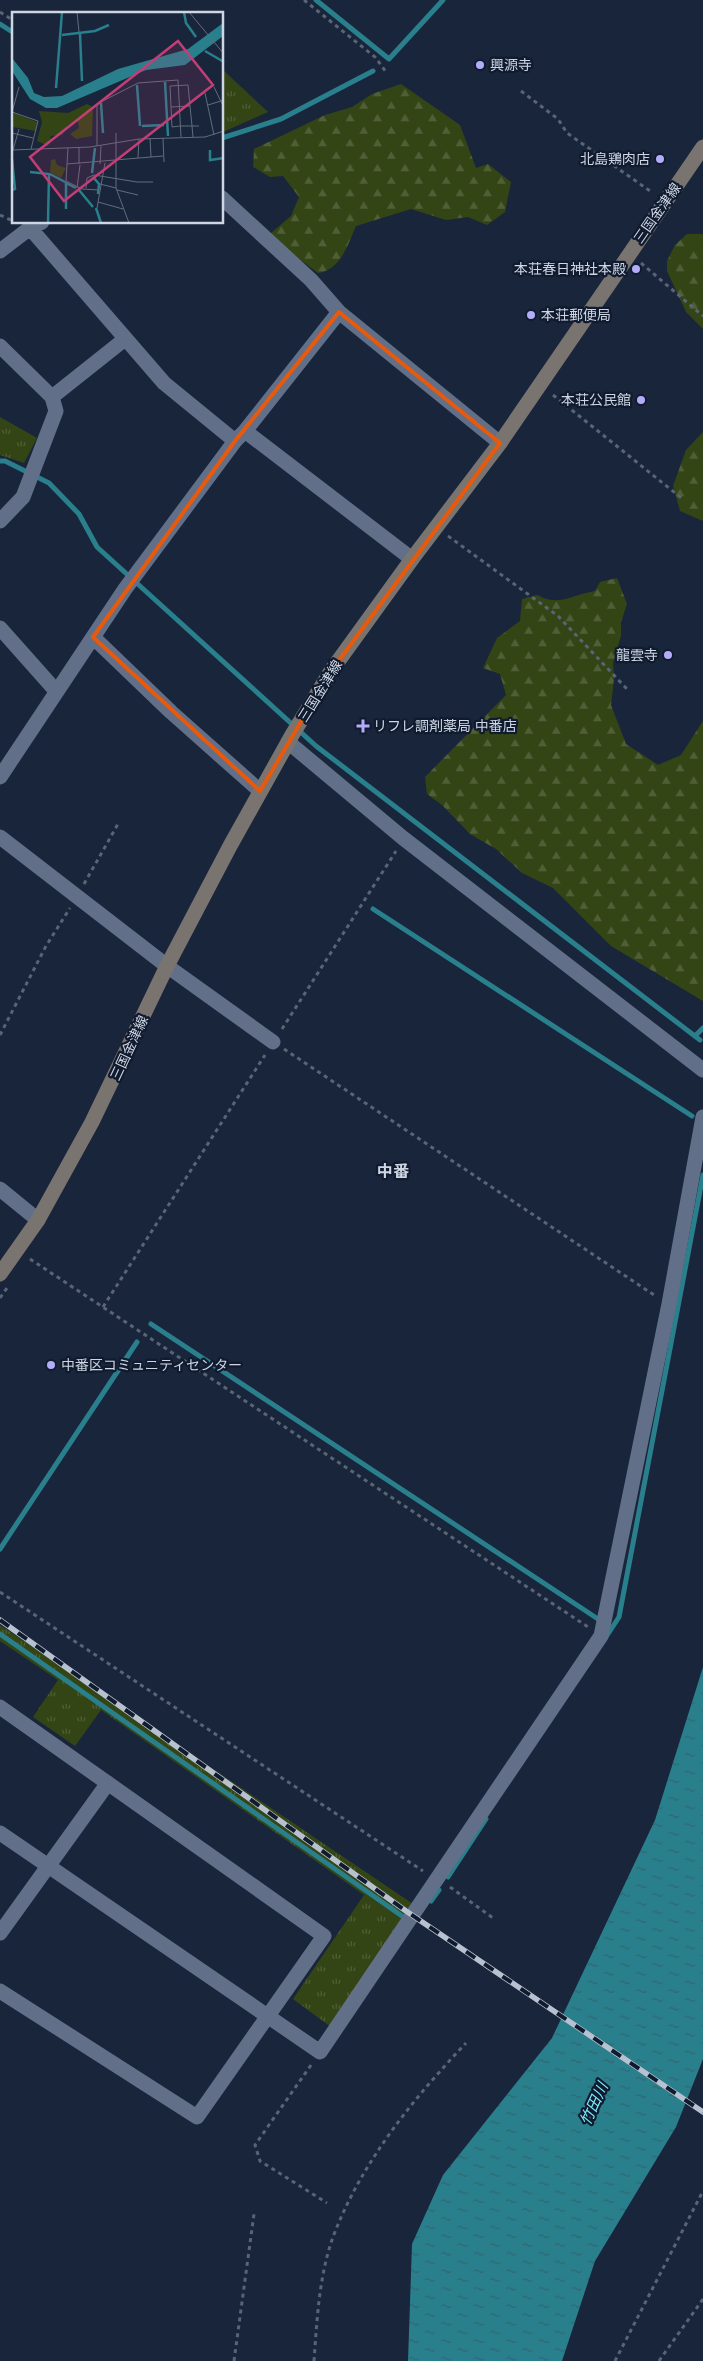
<svg xmlns="http://www.w3.org/2000/svg" width="703" height="2361" viewBox="0 0 703 2361" font-family="'DM Sans','Noto Sans JP',sans-serif">
	<style>
		.grass { fill: url(#grass-tufts) }
		.forest { fill: url(#forest-firs) }
		.water { fill: url(#water-ripples) }
		.lines { fill: none; stroke-linecap: round; stroke-linejoin: round }
		.stream { stroke: #297f8c; stroke-width: 5 }
		.path { stroke: #596476; stroke-width: 3; stroke-dasharray: 4 4; stroke-linecap: butt }
		.minor { stroke: #617088; stroke-width: 15 }
		.secondary { stroke: #797470; stroke-width: 15 }
		.rail-casing { stroke: #b8c1d0; stroke-width: 5.5 }
		.rail { stroke: #101b2f; stroke-width: 4; stroke-dasharray: 11; stroke-linecap: butt }
		.marked { fill: none; stroke: #e8590c; stroke-width: 4; stroke-linejoin: round }
		.poi-dot { fill: #b3adf9; stroke: #101b2f; stroke-width: 2 }
		.labels { text-anchor: middle; stroke-width: 4.5; stroke-linejoin: round; paint-order: stroke }
		.poi-label { font-size: 14px; fill: #ced6e4; stroke: #101b2f; text-anchor: start }
		.street-label { font-size: 14px; fill: #ced6e4; stroke: #101b2f }
		.water-label { font-size: 15px; font-style: italic; fill: #7cecfe; stroke: #101b2f }
		.quarter-label { font-size: 16px; font-weight: bold; fill: #ced6e4; stroke: #101b2f }
		.inset-river { fill: none; stroke: #297f8c; stroke-width: 2.5 }
		.inset-road { fill: none; stroke: #616c7e; stroke-width: 1 }
		.view { fill: #c43e76; fill-opacity: 0.15; stroke: #c43e76; stroke-width: 2.5 }
		.inset-edge { fill: none; stroke: #ced6e4; stroke-width: 2.5 }
	</style>
	<defs>
		<pattern id="grass-tufts" width="24" height="20" patternUnits="userSpaceOnUse" patternTransform="scale(1.25)"><rect width="24" height="20" fill="#344515"/><path d="M3 7l-1-3M5 7V3M7 7l1-3M15 17l-1-3M17 17v-4M19 17l1-3" fill="none" stroke="#505f37"/></pattern>
		<pattern id="forest-firs" width="22" height="20" patternUnits="userSpaceOnUse" patternTransform="scale(1.25)"><rect width="22" height="20" fill="#344515"/><path d="M5 1l3.5 6h-7zM16 11l3.5 6h-7z" fill="#505f37"/></pattern>
		<pattern id="water-ripples" width="26" height="14" patternUnits="userSpaceOnUse" patternTransform="scale(1.25)"><rect width="26" height="14" fill="#297f8c"/><path d="M2 4q2-2 4 0t4 0M15 11q2-2 4 0t4 0" fill="none" stroke="#31666f"/></pattern>
	</defs>
	<rect width="100%" height="100%" fill="#19253a"/>
	<!-- grass -->
	<path class="grass" d="M222 69 268 112 223 132H222Z
		M0 417 37 438 24 463 0 455Z
		M0 1625 413 1904 331 2027 293 1999 364 1895 101 1710 75 1746 33 1717 58 1680 0 1641Z"/>
	<!-- forest -->
	<path class="forest" d="M401 84 460 125 476 168 488 164 511 182 505 212 487 225 468 217 446 220 411 209 356 226C348 244 341 270 318 273L278 243 271 233 291 216 299 197 283 176 270 177 253 167 254 149 325 115 352 107 372 94Z
		M687 234H703V329L686 312 667 271V261L675 245Z
		M703 432V521L680 511 673 486 686 450Z
		M617 578 627 604 621 622V636L613 663 614 679 611 705 626 744 658 765 681 755 703 721V1001L611 946 553 888 522 873 496 849 470 834 442 805 427 794 425 777 506 695 500 674 483 668 497 638 520 621 522 599 537 595C559 607 572 595 595 591L600 582Z"/>
	<!-- water -->
	<path class="water" d="M703 1667V2059L676 2127 595 2261 562 2361H408L412 2244 443 2175 552 2038 655 1820Z"/>
	<g class="lines">
		<!-- stream -->
		<path class="stream" d="M316 0 389 59 443 0
			M0 24 14 33
			M222 138 281 119 373 71
			M0 461H5L49 483 79 514 97 547 316 746 700 1040
			M373 909 692 1116
			M695 1036 703 1028
			M151 1324 598 1619
			M0 1549 137 1342
			M0 1634 402 1916
			M606 1637 619 1617 703 1175
			M448 1877 486 1819
			M431 1901 439 1890"/>
		<!-- path -->
		<path class="path" d="M304 0 375 57 386 72
			M0 12 14 21
			M521 91 558 119 567 133 653 193
			M0 215 13 221
			M641 263 703 316
			M553 395 684 500
			M448 536 558 616 627 689
			M84 884 118 824
			M282 1029 396 851
			M0 1035 46 946 70 908
			M284 1049 654 1295
			M30 1259 588 1627
			M0 1298 7 1288
			M103 1307 265 1055
			M0 1592 423 1871
			M450 1887 493 1918
			M311 2065 255 2145 260 2161 327 2203
			M234 2361 254 2214
			M314 2361C317 2320 319 2276 333 2237 361 2163 412 2100 466 2043
			M615 2361 703 2191
			M659 2361 703 2299"/>
		<!-- minor -->
		<path class="minor" d="M222 198 311 280 339 312 500 443
			M30 228 164 383 235 441
			M0 251 30 228 42 222
			M0 346 52 397 56 411 23 497 0 521
			M52 397 125 339
			M245 431 412 559
			M0 628 56 691
			M93 637 171 712 260 791
			M288 742 403 838 703 1070
			M0 777 125 589 235 441 245 431 339 312
			M0 837 167 966 273 1042
			M0 1189 38 1220
			M0 1707 324 1936 197 2117 0 1991
			M0 1833 320 2052 601 1636 669 1304 703 1117
			M0 1933 108 1783"/>
		<!-- secondary -->
		<path class="secondary" d="M0 1274 38 1220 92 1122 167 966 230 846 292 735 331 671 412 559 500 443 703 147"/>
		<defs>
			<path id="rail" d="M0 1620 406 1911 703 2112"/>
		</defs>
		<!-- rail casing -->
		<use href="#rail" class="rail-casing"/>
		<!-- rail -->
		<use href="#rail" class="rail"/>
	</g>
	<!-- marked area -->
	<path class="marked" d="M339 312 500 443 331 671 260 791 93 637 235 441Z"/>
	<!-- markers -->
	<g class="poi-dot">
		<circle cx="480" cy="65" r="5"/>
		<circle cx="660" cy="159" r="5"/>
		<circle cx="636" cy="269" r="5"/>
		<circle cx="531" cy="315" r="5"/>
		<circle cx="641" cy="400" r="5"/>
		<circle cx="668" cy="655" r="5"/>
		<path d="M360.5 718.5h5v5h5v5h-5v5h-5v-5h-5v-5h5z"/>
		<circle cx="51" cy="1365" r="5"/>
	</g>
	<g class="labels">
		<!-- poi labels -->
		<g class="poi-label">
			<text x="490" y="70">興源寺</text>
			<text x="650" y="164" text-anchor="end">北島鶏肉店</text>
			<text x="626" y="274" text-anchor="end">本荘春日神社本殿</text>
			<text x="541" y="320">本荘郵便局</text>
			<text x="631" y="405" text-anchor="end">本荘公民館</text>
			<text x="658" y="660" text-anchor="end">龍雲寺</text>
			<text x="373" y="731">リフレ調剤薬局 中番店</text>
			<text x="61" y="1370">中番区コミュニティセンター</text>
		</g>
		<!-- street labels -->
		<g class="street-label">
			<text transform="translate(657 213) rotate(-55)" y="5">三国金津線</text>
			<text transform="translate(320 691) rotate(-58)" y="5">三国金津線</text>
			<text transform="translate(129 1048) rotate(-65)" y="5">三国金津線</text>
		</g>
		<!-- water labels -->
		<g class="water-label">
			<text transform="translate(594 2104) rotate(-65)" y="5">竹田川</text>
		</g>
		<!-- quarter labels -->
		<g class="quarter-label">
			<text x="393" y="1177">中番</text>
		</g>
	</g>
	<!-- overview -->
	<g transform="translate(12 12)">
		<rect width="211" height="211" fill="#19253a"/>
		<path d="M75 92 81 95 80 124 64 127 58 122 67 116 66 109 56 113 50 123 39 124 36 134 25 129 30 110 27 99 56 101ZM43 147 45 153 54 156 49 166 38 160 39 148Z" fill="#344515"/>
		<path d="M2 101 25 110 24 119 1 115Z" fill="#344515"/>
		<path d="M211 11V24L173 53 134 58 45 96H34L18 87 0 59V46L16 66 22 81 32 85 50 84 106 57 176 37Z" fill="#297f8c"/>
		<path class="inset-river" d="M172 0 174 11 184 25M68 22 70 69M50 23 83 19 97 13M193 39 212 50M153 70 156 124M125 73 128 114M44 76 50 0M89 91 91 121M130 114 152 113M198 138V148L212 146M0 147 3 177 0 178M18 160 37 162 36 211M80 161 83 136M38 162 53 170M81 165 87 172 86 182M67 178 81 195M84 196 89 211M54 197V171L64 176"/>
		<path class="inset-road" d="M65 0 67 20M177 0 212 42M202 75 212 96M193 81 202 123M196 93 212 88M159 95 178 94M0 100 26 109 19 137M0 100 7 75M0 121 21 126M104 121V176L117 211M181 125 180 114 178 94 176 73 158 74 160 115 168 114H187M138 126 139 145M151 126 152 150M85 134V92L126 71 166 68 169 125M56 136 54 169 70 177 87 178M67 136V152M0 138 78 135 127 127 193 125 212 119M1 138 7 117M126 146 127 127M55 152 151 144M88 152 89 134M88 172 104 176M65 176 68 153M74 176 75 166 82 163 125 170H141M105 178 126 183M86 190 111 197M85 196 93 151"/>
		<path class="view" d="M166 29 201 73 52 189 18 145Z"/>
		<rect width="211" height="211" class="inset-edge"/>
	</g>
</svg>
